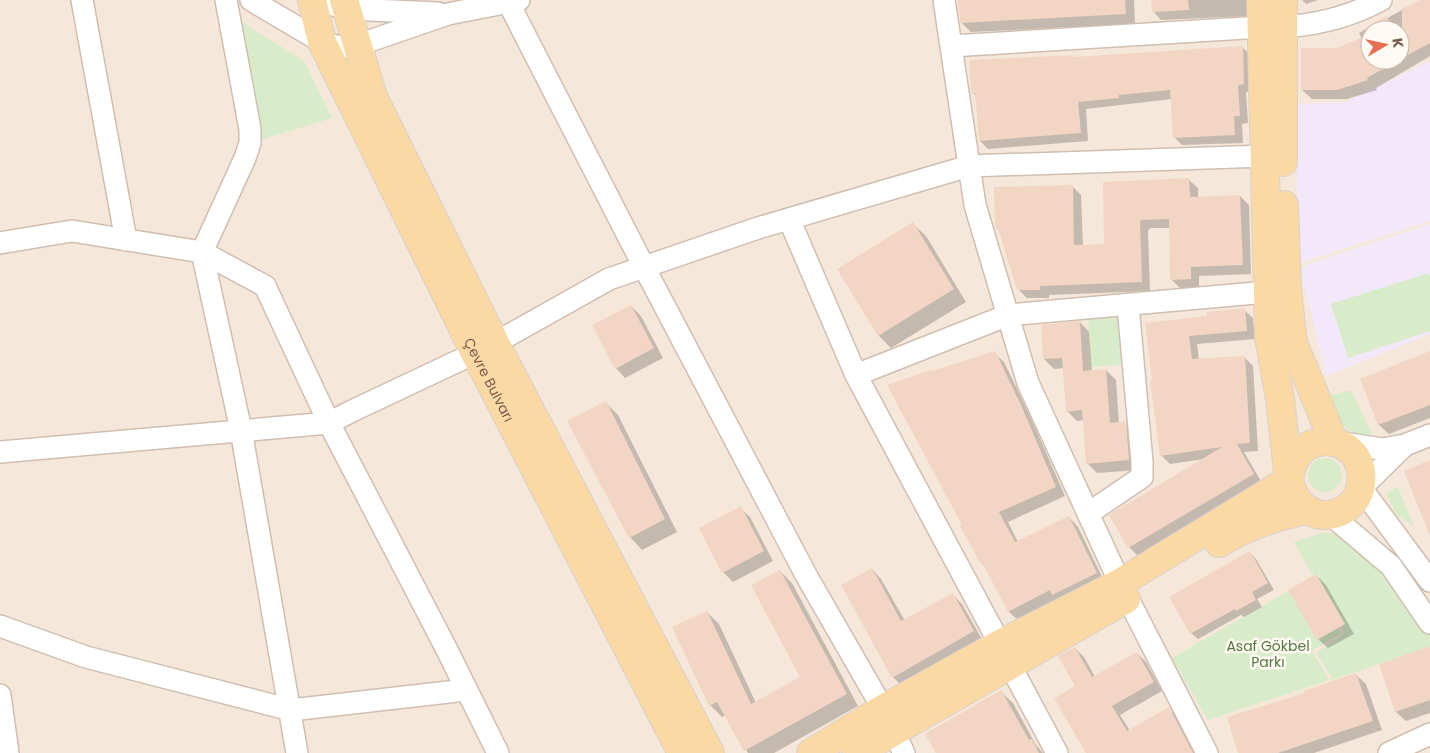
<svg xmlns="http://www.w3.org/2000/svg" width="1430" height="753" viewBox="0 0 1430 753" font-family="Poppins,sans-serif">
	<style>
		.residential { fill: #f5e8da; fill-rule: evenodd }
		.education { fill: #f3e8fa }
		.green { fill: #d8ecc9 }
		.shadow { fill: #0003; fill-rule: evenodd }
		.building { fill: #f3d5c3 }
		.lines { fill: none; stroke-linecap: round; stroke-linejoin: round }
		.minor-casing { stroke: #d1beb0; stroke-width: 24 }
		.major-casing { stroke: #dad1cd; stroke-width: 30 }
		.minor { stroke: #fff; stroke-width: 21 }
		.major { stroke: #fbd9a5; stroke-width: 28 }
		.labels { text-anchor: middle; stroke-width: 5; stroke-linejoin: round; paint-order: stroke }
		.street-label { font-size: 14px; fill: #7a5c4d; stroke: #fffaf3 }
		.park-label { font-size: 14px; fill: #537a41; stroke: #fffaf3 }
	</style>
	<rect width="100%" height="100%" fill="#fdf6ec"/>
	<!-- residential -->
	<path class="residential" d="M0 0H1430V753H0ZM1370 30H1400V60H1370Z"/>
	<!-- education -->
	<path class="education" d="M1430 61V221L1299 263 1295 104 1346 102Z
		M1430 224V334L1326 376 1300 267Z"/>
	<!-- green -->
	<path class="green" d="M234 17 304 61 332 118 257 141Z
		M1428 273 1430 277V331L1348 358 1331 304Z
		M1122 312 1126 364 1091 367 1088 316Z
		M1351 390 1374 439 1351 433 1336 418 1327 396Z
		M1308 475a17 17 0 1 1 34 0a17 17 0 1 1-34 0Z
		M1398 487 1414 527 1396 514 1386 493Z
		M1325 532 1355 538 1400 588 1430 634V646L1333 680 1316 653 1345 633 1294 542Z
		M1311 578 1341 633 1312 651 1329 680 1208 720 1172 658Z"/>
	<!-- shadow -->
	<path class="shadow" d="M959 0H1134L1135 24 971 32 961 22Z
		M1152 0H1248V16L1161 20 1153 11Z
		M1302 0H1318L1306 4Z
		M1421 0H1430V56L1376 88 1377 90 1347 99H1312L1302 90 1337 50 1362 39 1359 33ZM1370 30H1400V60H1370Z
		M1242 47 1251 55 1252 92H1246L1248 123 1242 124 1243 143 1182 145 1174 137 1172 99 1086 109 1088 141 988 149 980 141 977 97 972 92 1073 56 1075 58Z
		M1189 180 1198 188V198L1240 196 1249 205 1251 274 1199 276V287L1180 288 1171 279 1170 228H1150L1148 231 1150 291 1049 295V298H1027L1018 289 1000 231 996 227 1072 186 1081 195 1083 246 1105 245Z
		M913 224 926 236 966 302 891 348 878 335Z
		M631 306 641 316 663 358 625 378 616 368Z
		M1244 310 1253 318 1255 339 1197 344 1199 360 1245 358 1253 366 1258 451 1244 452 1262 483 1138 556 1129 547 1205 459 1170 464 1161 455 1146 324 1209 317Z
		M1080 322 1089 332 1092 371 1106 370 1116 380 1119 423H1125L1135 432 1138 470 1097 473 1087 463 1084 420 1077 421 1067 411 1064 368 1054 369 1044 359Z
		M1430 352V418L1389 434 1379 425 1361 380Z
		M994 353 1004 362 1030 416 1065 496 1008 522 1018 542 1069 517 1078 527 1105 583 1019 621 1009 612 986 568 981 562 963 526 932 372Z
		M605 402 618 415 677 532 642 550 630 537Z
		M740 508 750 517 773 561 733 582 723 572 700 528Z
		M1250 553 1256 559 1274 590 1257 599 1262 607 1244 617 1241 615 1198 639 1191 633Z
		M872 569 881 579 905 621 952 594 962 604 983 641 903 687 893 677Z
		M780 571 792 583 858 706 774 753H748L726 715 722 717 710 705 707 612 719 624 756 703 801 677Z
		M1316 575 1326 585 1354 634 1328 648 1318 639Z
		M1075 648 1084 657 1095 677 1137 653 1146 662 1162 691 1120 715 1130 731 1169 709 1178 718 1196 753H1087L1077 687Z
		M1430 648V713L1406 721 1396 712 1380 665Z
		M1356 675 1366 684 1382 730 1314 753H1239Z
		M1001 692 1013 703 1036 745 1043 753H937Z"/>
	<!-- building -->
	<path class="building" d="M958 0H1125L1126 14 960 23Z
		M1151 0H1188L1189 10 1152 12Z
		M1420 0H1430V43L1402 58V9Z
		M1386 16 1395 30H1362Z
		M1370 34V60H1399L1367 78 1368 80 1337 90H1301V48H1337Z
		M1243 46 1244 84 1238 85 1240 116H1234L1235 135 1173 138 1170 90 1119 95V98L1078 102 1081 133 979 141 975 93H971L969 60 1074 55V57Z
		M1189 178 1190 197 1240 195 1243 265 1191 267V279L1170 280 1169 219 1141 220 1140 222 1142 282 1040 286V290H1017L998 228 995 227 994 187 1073 185 1074 245 1104 244 1103 182Z
		M913 222 954 289 878 336 837 269Z
		M631 305 654 348 615 369 592 325Z
		M1245 308 1247 331 1189 336 1192 359 1245 356 1250 443 1237 444 1254 474 1128 548 1109 515 1222 447 1160 456 1150 380H1152L1145 323 1207 316V312Z
		M1080 321 1083 371 1106 369 1110 423 1126 421 1129 460 1086 464 1082 410 1066 412 1062 358 1043 359 1041 325Z
		M995 351 1021 405 1056 487 999 512 1015 542 1069 516 1097 573 1052 595 1050 590 1008 612 982 562 980 563 960 526 962 525 940 484 887 385 931 370 932 371Z
		M1430 351V405L1378 425 1360 379Z
		M606 401 665 519 629 538 567 421Z
		M1430 460V534H1429L1404 471Z
		M741 506 764 551 722 573 699 528Z
		M1250 551 1268 583 1252 592 1256 600 1236 611 1235 609 1190 634 1169 597Z
		M872 568 901 621 953 593 974 631 892 678 841 585Z
		M780 570 847 694 744 751 717 702 709 706 672 627 707 611 751 704 800 677 751 585Z
		M1316 574 1345 624 1317 640 1288 590Z
		M1430 646V700L1395 712 1379 664Z
		M1075 647 1092 677 1137 652 1154 682 1112 706 1127 731 1169 707 1193 753H1086L1054 698 1075 686 1058 656Z
		M1356 673 1373 721 1278 753H1238L1227 717 1305 693 1304 691Z
		M1001 690 1029 740 1032 739 1039 753H936L925 734Z"/>
	<g class="lines">
		<defs>
			<path id="minor" d="M82 0 126 240
				M226 0 250 129V143L245 158 202 252 241 430 297 753
				M251 0 322 42 340 47 358 45 448 14 519 0
				M316 0 347 9 438 13
				M507 0 644 267 806 575 883 709 904 753
				M944 0 975 205 1028 383 1120 583 1207 753
				M951 46 1262 27C1303 28 1344 20 1381 0
				M789 219 856 375 1000 644
				M0 243 72 231 202 252 265 286 329 423 0 452
				M495 343 609 279 758 228 969 166 1265 156
				M475 353 352 411 329 423 446 648 498 753
				M856 375 1008 315 1267 292
				M1336 442 1382 449 1405 445 1430 435
				M1405 445 1361 488 1430 581
				M1089 513 1142 477V462L1128 305
				M1331 515 1391 566 1430 623
				M0 626 86 657 291 710 466 690
				M1010 665 1057 753
				M0 695 8 753
				M1389 753 1430 734"/>
			<g id="major">
				<path id="s1" d="M312 0 322 42 475 353 682 753"/>
				<path d="M344 0 373 97 495 343 710 753"/>
				<path d="M1261 0 1269 337 1280 399 1289 480C1295 509 1323 527 1349 506 1356 501 1360 492 1361 483 1367 433 1294 423 1289 480"/>
				<path d="M1283 0V162"/>
				<path d="M1284 205 1287 289 1293 343 1334 442"/>
				<path d="M1219 543C1250 525 1272 517 1307 510"/>
				<path d="M811 753 883 709 1000 644 1120 583 1289 480"/>
				<path d="M856 753 1126 599"/>
			</g>
		</defs>
		<!-- minor casing -->
		<use href="#minor" class="minor-casing"/>
		<!-- major casing -->
		<use href="#major" class="major-casing"/>
		<!-- minor -->
		<use href="#minor" class="minor"/>
		<!-- major -->
		<use href="#major" class="major"/>
	</g>
	<g class="labels">
		<!-- street labels -->
		<g class="street-label">
			<text dy="5" stroke="none"><textPath href="#s1" startOffset="420">Çevre Bulvarı</textPath></text>
		</g>
		<!-- park labels -->
		<g class="park-label">
			<text x="1268" y="651">Asaf Gökbel<tspan x="1268" dy="16">Parkı</tspan></text>
		</g>
	</g>
	<!-- north arrow -->
	<g transform="translate(1385 45) rotate(81)"><circle r="24" fill="#fffaf3" stroke="#cabbb1"/>
	<path d="M0-4L9 19L0 12L-9 19Z" fill="#e76f51"/>
	<text y="-8" font-size="14" font-weight="bold" text-anchor="middle" fill="#7a5c4d">K</text>
	</g>
</svg>
